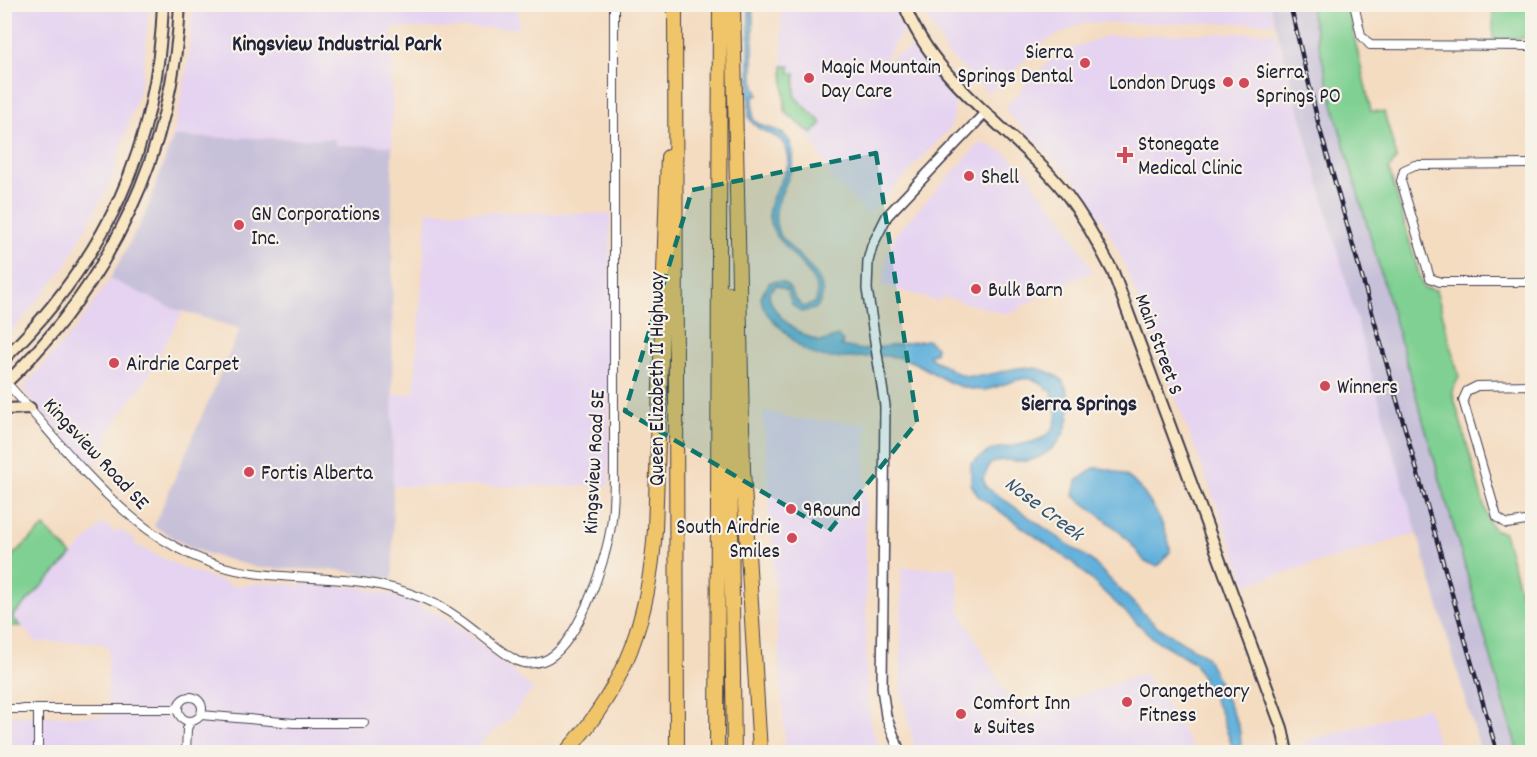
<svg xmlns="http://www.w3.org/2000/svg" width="1537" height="757" viewBox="0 0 1537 757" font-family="Dekko,sans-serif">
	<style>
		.built { fill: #e5d3f1 }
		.industrial { fill: #c7c0d9 }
		.green { fill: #7fd092; stroke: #507966; stroke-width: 1.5 }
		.water { fill: #60b0db; stroke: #41698b; stroke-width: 1.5 }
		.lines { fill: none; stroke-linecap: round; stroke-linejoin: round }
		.minor-casing { stroke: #423e4f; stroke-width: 10 }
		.tertiary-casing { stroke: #423e4f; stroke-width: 12 }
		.secondary-casing { stroke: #423e4f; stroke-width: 14 }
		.motorway-casing { stroke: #423e4f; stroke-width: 16 }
		.minor { stroke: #fff; stroke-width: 8 }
		.tertiary { stroke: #fff; stroke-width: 9 }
		.secondary { stroke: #f9e7c3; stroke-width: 10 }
		.motorway { stroke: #f0c469; stroke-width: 14 }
		.rail-casing { stroke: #22223b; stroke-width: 4.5 }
		.rail { stroke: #f7f3e8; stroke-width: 2; stroke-dasharray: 7; stroke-linecap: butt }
		.marked { fill: #0f766e; fill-opacity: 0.2; stroke: #0f766e; stroke-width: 4.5; stroke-dasharray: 12 8; stroke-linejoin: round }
		.poi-dot { fill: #d1495b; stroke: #f7f3e8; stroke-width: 2 }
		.labels { text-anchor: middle; stroke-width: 4.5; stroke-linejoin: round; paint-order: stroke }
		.poi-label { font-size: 21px; fill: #22223b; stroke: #f7f3e8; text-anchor: start }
		.street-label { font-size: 21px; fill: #22223b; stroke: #f7f3e8 }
		.neighbourhood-label { font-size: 22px; font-weight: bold; fill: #22223b; stroke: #f7f3e8 }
		.water-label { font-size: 22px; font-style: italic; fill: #385473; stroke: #f7f3e8 }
	</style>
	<rect width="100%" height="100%" fill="#f7f3e8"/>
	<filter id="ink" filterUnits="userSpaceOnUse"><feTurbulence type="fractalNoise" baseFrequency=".0167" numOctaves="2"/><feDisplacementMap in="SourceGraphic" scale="12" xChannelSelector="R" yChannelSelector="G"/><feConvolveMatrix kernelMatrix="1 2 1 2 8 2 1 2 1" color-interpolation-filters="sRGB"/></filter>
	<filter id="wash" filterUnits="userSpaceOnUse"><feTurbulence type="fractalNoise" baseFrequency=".008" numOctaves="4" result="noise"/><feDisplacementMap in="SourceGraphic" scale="24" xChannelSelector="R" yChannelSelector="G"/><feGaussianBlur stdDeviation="1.35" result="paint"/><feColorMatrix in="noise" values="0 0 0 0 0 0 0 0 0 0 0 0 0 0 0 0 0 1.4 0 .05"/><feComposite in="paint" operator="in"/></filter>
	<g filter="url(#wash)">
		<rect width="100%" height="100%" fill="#f4dcc1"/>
		<!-- built -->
		<path class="built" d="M5 4 150 5 141 83 111 181 63 270 5 339Z
			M193 5H518L519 28H392V146L335 145 334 139 173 137 188 65Z
			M781 5H892L904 30 883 61 914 47 928 68 955 96 954 117 950 128 871 212H866L836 183 810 137 784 113Z
			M919 5H1270L1274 23H1082L1044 42 997 87 987 92 949 55Z
			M1276 32 1418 533 1247 584 1120 253 1101 218 1076 181 1006 111 1008 104 1046 64 1068 50 1105 36Z
			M981 142 1007 154 1031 176 1032 182 1065 222 1093 272 1047 290 1048 293 1019 307 1020 311 1002 313 941 296 940 302 883 285 887 255 897 232Z
			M427 211 610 214 609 486H392V395L414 393Z
			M110 279 183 312 146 380 108 432V442L93 469 37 407 25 393 24 386 74 331Z
			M763 411 797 419 867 424 865 463 867 695 871 726 881 752H782L785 740Z
			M103 523 117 533 120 529 136 541 134 544 185 569 235 586 261 583 342 586 364 588 413 602 444 618 473 638 533 689 509 719 470 752H5L4 716H108V646L96 642H37L12 617Z
			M901 568H957L960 611 1019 718 1143 674 1158 690 1195 752H922L915 748 901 691Z
			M1428 707 1440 752H1305L1303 742Z"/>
		<!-- industrial -->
		<path class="industrial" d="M1270 5H1309L1337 120 1518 752H1481L1387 430Z
			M173 137 335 139V145L392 146 393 579 337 570 258 568 208 554 189 547 154 526 240 329 175 309 110 279 145 215Z"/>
		<!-- green -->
		<path class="green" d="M1309 5H1347L1371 111 1384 112 1397 158 1389 169 1423 288 1436 290 1459 377 1452 391 1489 523 1495 530 1504 533 1532 634V752H1518L1337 120Z
			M1493 5H1532V38L1493 39Z
			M783 66H790V73H795V97L822 123 812 134 785 112Z
			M44 527 72 555 12 617 21 626H5V562Z"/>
		<!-- water -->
		<path class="water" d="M753 4V80L758 95 753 97V119C761 130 779 126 788 139 808 170 765 197 778 231 786 251 843 281 815 309L801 312 792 304 787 290 776 285 769 292C770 315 801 336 821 342L838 336 843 342 841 346 863 350 927 340 936 347 935 353 929 354C932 361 936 361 942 364 951 369 957 375 967 376 1004 379 1023 353 1061 379 1081 409 1065 450 1031 460 1016 465 1005 455 990 464L983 479 986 487 1092 561 1155 625 1206 656 1239 726 1242 752H1234L1220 711 1194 662 1154 639 1072 562 978 496 971 484V463C980 459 986 451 995 449 1016 444 1060 446 1056 411 1055 402 1052 399 1052 390H1047C1029 363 1000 392 980 390 943 387 934 368 904 359 872 349 832 370 802 348 795 343 789 335 782 329 771 318 762 312 761 296L770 282C794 277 789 299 804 307L815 303C828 279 782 250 773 230 759 202 785 185 789 160 786 128 761 139 749 118V5Z
			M1094 468C1106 468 1116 470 1126 476 1144 487 1170 531 1170 552L1158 566 1145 562C1121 528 1106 521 1074 496L1077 481Z"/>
	</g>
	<g filter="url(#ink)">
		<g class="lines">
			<defs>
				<path id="minor" d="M1354 4 1361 35 1370 45 1532 46
					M1532 164 1415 165 1404 170 1401 181 1430 278 1440 282H1532
					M5 381C76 459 140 558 253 573 315 582 361 573 422 598 442 606 460 618 476 631 489 641 502 653 517 661 525 665 534 664 543 661 577 649 604 565 610 532 614 511 614 490 614 468V4
					M1532 385 1477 386 1467 391 1463 400 1497 517 1507 524 1532 520
					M178 709a12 12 0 1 1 24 0a12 12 0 1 1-24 0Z
					M4 709H178
					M201 715 294 723H364
					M38 752V710
					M186 752 187 729 190 722"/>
				<path id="tertiary" d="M900 752 886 716 882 688 885 406 867 289 868 261 872 246 887 216 986 112"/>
				<path id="secondary" d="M904 4C931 76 1001 122 1051 176 1078 205 1095 238 1113 272L1282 728 1287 752
					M4 359C106 258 158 148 163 4
					M4 385C110 284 174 151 180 4
					M4 409 30 408"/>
				<path id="motorway" d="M675 4 677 752
					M733 4 743 470 760 752
					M728 293 734 752
					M566 752C626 686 649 618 655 529L668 157
					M717 752 720 4"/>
			</defs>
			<!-- minor casing -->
			<use href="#minor" class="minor-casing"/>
			<!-- tertiary casing -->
			<use href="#tertiary" class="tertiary-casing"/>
			<!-- secondary casing -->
			<use href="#secondary" class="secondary-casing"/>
			<!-- motorway casing -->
			<use href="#motorway" class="motorway-casing"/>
			<!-- minor -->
			<use href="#minor" class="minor"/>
			<!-- tertiary -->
			<use href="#tertiary" class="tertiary"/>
			<!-- secondary -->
			<use href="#secondary" class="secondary"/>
			<!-- motorway -->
			<use href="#motorway" class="motorway"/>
			<defs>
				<path id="rail" d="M1290 4 1319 126 1497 752"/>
			</defs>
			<!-- rail casing -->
			<use href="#rail" class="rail-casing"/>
			<!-- rail -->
			<use href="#rail" class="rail"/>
		</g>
	</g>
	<!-- marked area -->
	<path class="marked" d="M876 153 917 422 829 531 625 411 692 190Z"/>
	<!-- markers -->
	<g class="poi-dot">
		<circle cx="1085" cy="63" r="6"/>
		<circle cx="809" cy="78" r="6"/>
		<circle cx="1228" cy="82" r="6"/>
		<circle cx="1244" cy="83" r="6"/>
		<path d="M1122 146h6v6h6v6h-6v6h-6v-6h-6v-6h6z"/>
		<circle cx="969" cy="176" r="6"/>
		<circle cx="239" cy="225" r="6"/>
		<circle cx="976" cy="289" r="6"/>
		<circle cx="114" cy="363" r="6"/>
		<circle cx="1325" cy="386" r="6"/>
		<circle cx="249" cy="472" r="6"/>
		<circle cx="791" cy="509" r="6"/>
		<circle cx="792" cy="538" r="6"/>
		<circle cx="1127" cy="702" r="6"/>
		<circle cx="961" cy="714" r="6"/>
	</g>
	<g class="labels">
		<!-- poi labels -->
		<g class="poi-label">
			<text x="1073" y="58" text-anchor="end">Sierra<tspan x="1073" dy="24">Springs Dental</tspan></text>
			<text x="821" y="73">Magic Mountain<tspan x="821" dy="24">Day Care</tspan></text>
			<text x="1256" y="78">Sierra<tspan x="1256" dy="24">Springs PO</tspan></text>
			<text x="1216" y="89" text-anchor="end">London Drugs</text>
			<text x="1138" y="150">Stonegate<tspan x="1138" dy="24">Medical Clinic</tspan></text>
			<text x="981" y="183">Shell</text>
			<text x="251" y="220">GN Corporations<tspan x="251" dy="24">Inc.</tspan></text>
			<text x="988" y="296">Bulk Barn</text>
			<text x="126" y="370">Airdrie Carpet</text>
			<text x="1337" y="393">Winners</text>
			<text x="261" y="479">Fortis Alberta</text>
			<text x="803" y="516">9Round</text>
			<text x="780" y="533" text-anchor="end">South Airdrie<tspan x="780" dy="24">Smiles</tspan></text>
			<text x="1139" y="697">Orangetheory<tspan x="1139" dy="24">Fitness</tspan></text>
			<text x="973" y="709">Comfort Inn<tspan x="973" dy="24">&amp; Suites</tspan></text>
		</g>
		<!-- street labels -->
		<g class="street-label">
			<text transform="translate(1160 344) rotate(70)" y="7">Main Street S</text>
			<text transform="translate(656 379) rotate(-90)" y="7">Queen Elizabeth II Highway</text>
			<text transform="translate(97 453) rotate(47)" y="7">Kingsview Road SE</text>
			<text transform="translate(593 462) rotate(-87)" y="7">Kingsview Road SE</text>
		</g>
		<!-- neighbourhood labels -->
		<g class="neighbourhood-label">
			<text x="337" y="50">Kingsview Industrial Park</text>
			<text x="1079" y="410">Sierra Springs</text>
		</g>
		<!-- water labels -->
		<g class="water-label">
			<text transform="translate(1045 507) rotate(37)" y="8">Nose Creek</text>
		</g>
	</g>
	<!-- margin -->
	<rect width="1537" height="757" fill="none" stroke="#f7f3e8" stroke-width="24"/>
</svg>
